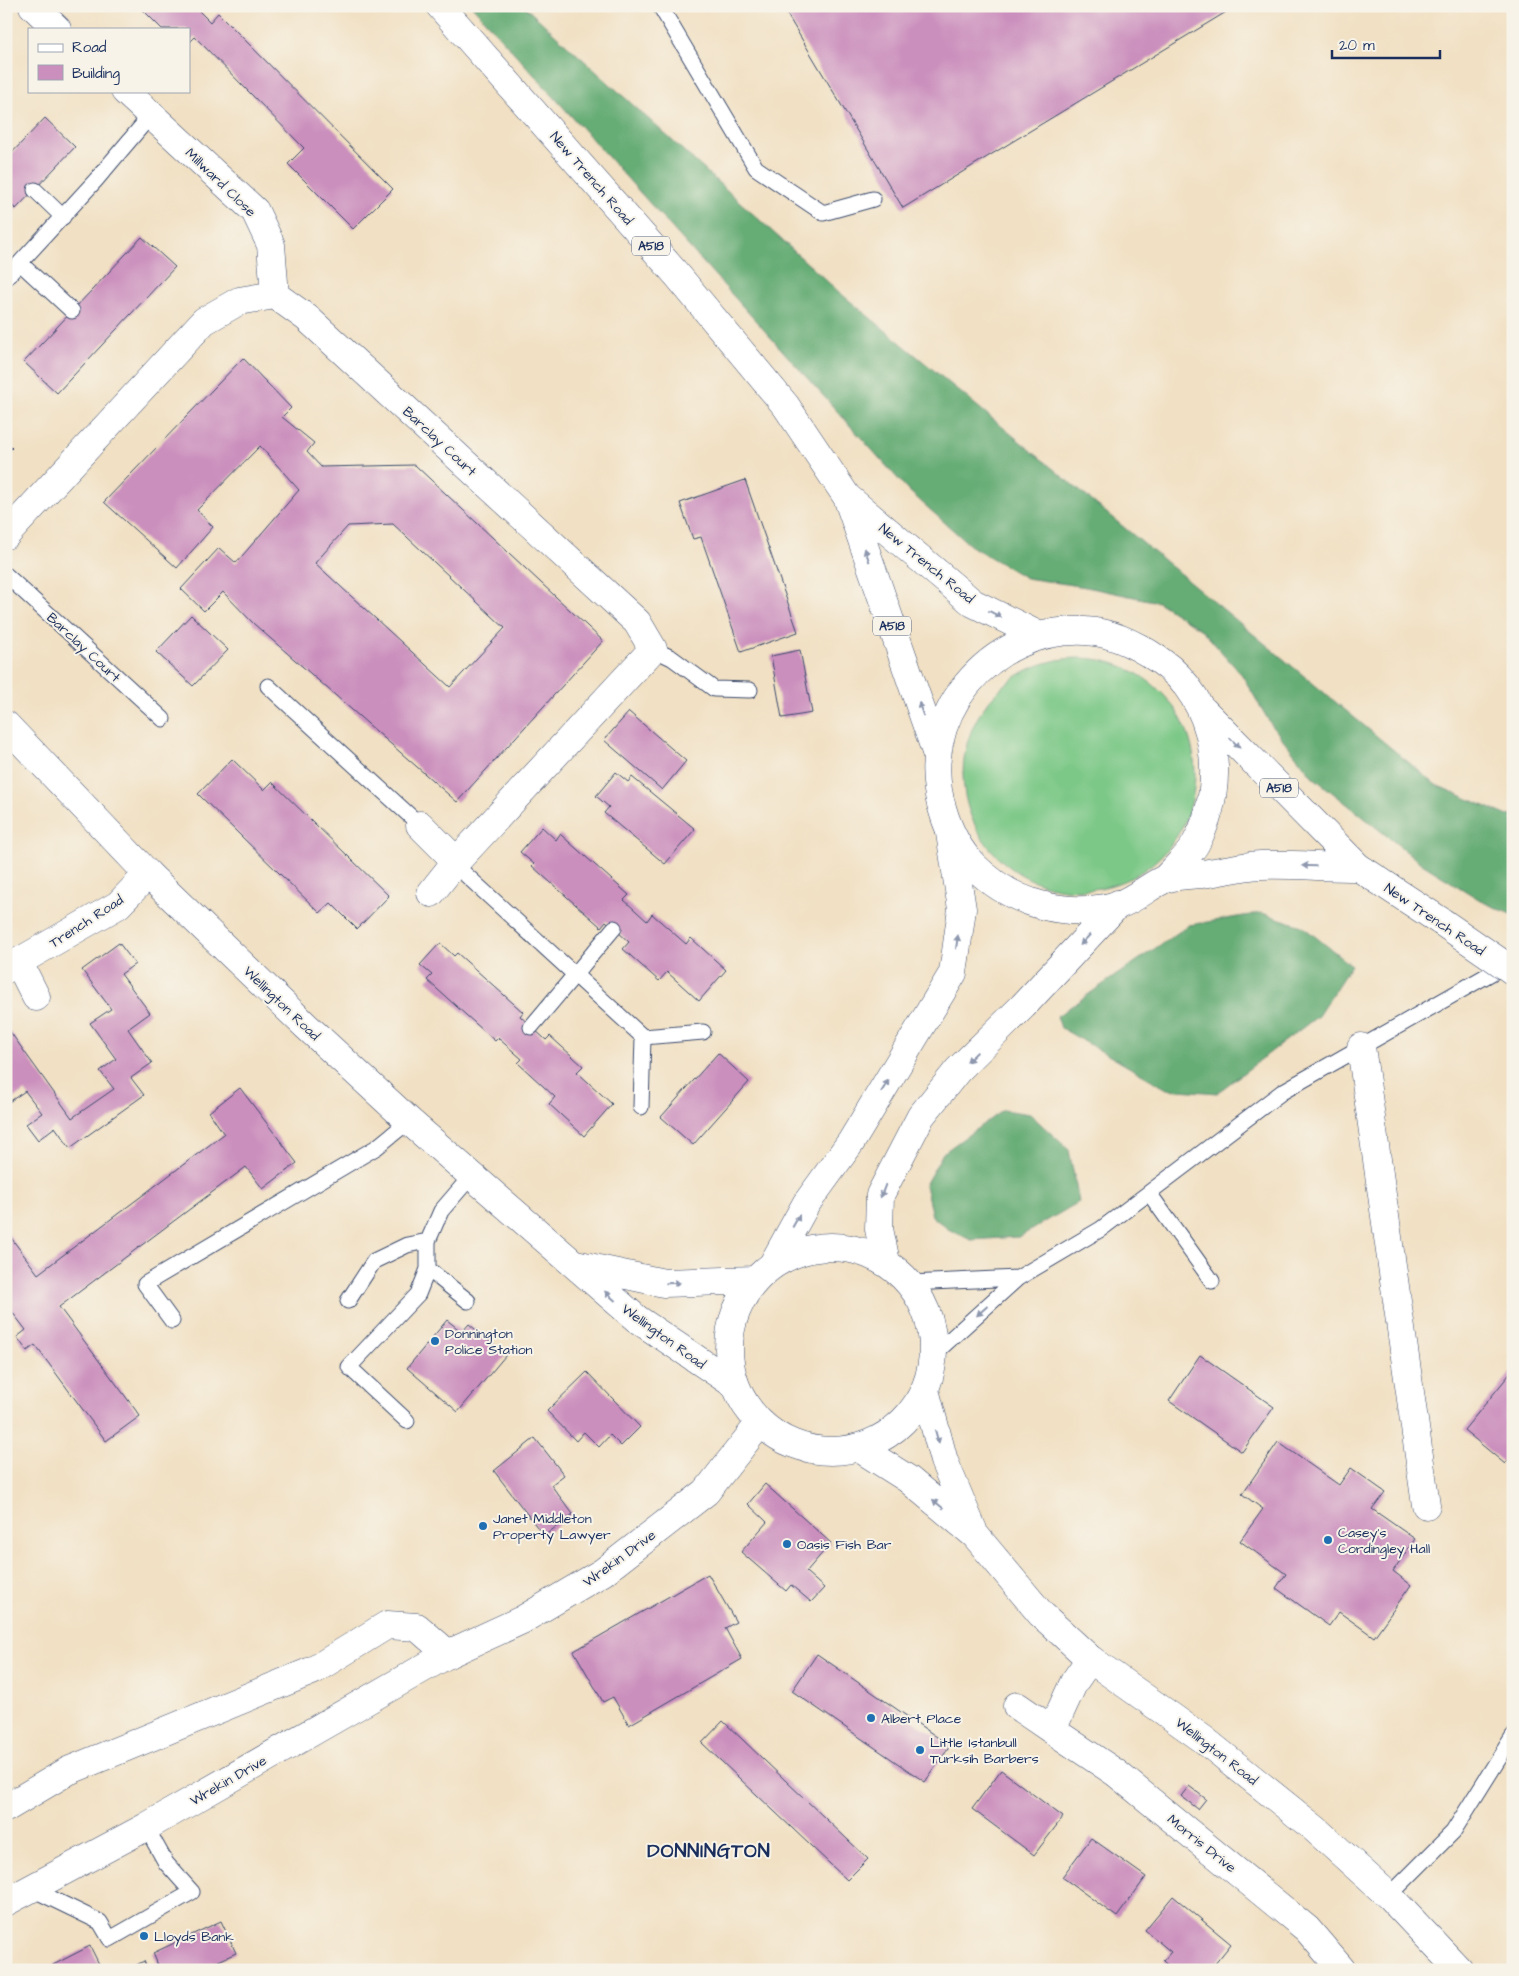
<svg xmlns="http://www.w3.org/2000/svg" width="1519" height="1976" viewBox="0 0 1519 1976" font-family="'Architects Daughter',sans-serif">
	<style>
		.green { fill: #7cc887; stroke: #4c7c72 }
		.forest { fill: #65ac74; stroke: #406e69 }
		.building { fill: #cb8fbd; fill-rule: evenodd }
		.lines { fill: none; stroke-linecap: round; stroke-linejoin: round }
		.service-casing { stroke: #3b4a6d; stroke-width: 17 }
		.minor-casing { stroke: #3b4a6d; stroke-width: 29 }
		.tertiary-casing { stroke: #3b4a6d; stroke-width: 29 }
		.trunk-casing { stroke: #3b4a6d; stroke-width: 29 }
		.service { stroke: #fff; stroke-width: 15 }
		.minor { stroke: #fff; stroke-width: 28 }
		.tertiary { stroke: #fff; stroke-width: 28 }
		.trunk { stroke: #fff; stroke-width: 28 }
		.trunk-bridge-casing { stroke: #3b4a6d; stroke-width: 29; stroke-linecap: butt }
		.trunk-bridge { stroke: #fff; stroke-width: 28 }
		.oneway { fill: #8d97ae }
		.poi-dot { fill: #1f6fb2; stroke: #f7f3e8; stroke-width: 2 }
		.labels { text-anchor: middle; stroke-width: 4; stroke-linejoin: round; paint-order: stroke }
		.shield { fill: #f7f3e8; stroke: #5d6a87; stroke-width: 1 }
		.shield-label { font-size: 12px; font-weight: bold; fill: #1b2f5e }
		.street-label { font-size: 14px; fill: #1b2f5e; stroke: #f7f3e8 }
		.poi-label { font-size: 14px; fill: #1b2f5e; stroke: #f7f3e8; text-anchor: start }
		.district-label { font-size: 19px; font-weight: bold; letter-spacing: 1px; fill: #1b2f5e; stroke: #f7f3e8 }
	</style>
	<rect width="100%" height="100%" fill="#f7f3e8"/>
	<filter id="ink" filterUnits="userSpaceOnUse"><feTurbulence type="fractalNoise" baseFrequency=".02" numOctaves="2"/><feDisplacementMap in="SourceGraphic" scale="10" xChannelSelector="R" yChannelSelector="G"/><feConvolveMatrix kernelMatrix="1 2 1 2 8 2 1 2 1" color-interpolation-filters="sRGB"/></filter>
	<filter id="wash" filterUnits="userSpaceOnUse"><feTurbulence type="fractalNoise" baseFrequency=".0096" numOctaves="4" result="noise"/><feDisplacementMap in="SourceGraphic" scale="20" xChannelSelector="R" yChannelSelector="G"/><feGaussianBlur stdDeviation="1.12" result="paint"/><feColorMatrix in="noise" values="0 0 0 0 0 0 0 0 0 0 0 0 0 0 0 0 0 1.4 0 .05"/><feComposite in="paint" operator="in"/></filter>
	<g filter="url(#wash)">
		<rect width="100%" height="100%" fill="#f1e0c3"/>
		<!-- green -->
		<path class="green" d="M963 774a116 116 0 1 1 232 0a116 116 0 1 1-232 0Z"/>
		<!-- forest -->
		<path class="forest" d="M472 6H524L839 292 1436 785 1508 816 1513 815V915L1485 903 1422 864 1313 777 1270 723 1242 675 1203 631 1158 602 1086 587 1026 578 971 546 909 491Z
			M1262 913 1302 926 1351 965 1318 1016 1217 1093 1167 1089 1061 1028 1057 1016 1189 925Z
			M1003 1110 1030 1114 1069 1150 1079 1202 1019 1237 971 1240 948 1229 932 1216 925 1185 943 1153Z"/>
		<g id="blocks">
			<!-- building -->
			<path class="building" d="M139 6H194L210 22 218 13 393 189 353 229 288 164 304 148 195 37 189 43V29H162Z
				M782 6H1236L903 208Z
				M45 118 75 147 16 209 10 204 6 209V159Z
				M142 237 175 267 57 393 24 362Z
				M243 358 291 408 282 417 314 443 307 452 321 467 415 465 603 641 457 802 254 624 223 592 204 611 181 589 219 548 236 563 299 490 260 446 197 510 213 527 177 568 104 502ZM393 524 505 628 450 687 315 563 348 526Z
				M6 442 12 448 6 454Z
				M745 480 798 632 741 652 701 537 693 539 680 503Z
				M191 615 228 650 193 686 156 652Z
				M800 650 812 713 782 718 771 656Z
				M629 712 686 761 662 790 604 740Z
				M232 759 264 790 272 782 389 896 357 929 331 903 320 913 198 794Z
				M616 772 628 782 632 777 695 829 665 864 604 813 609 807 596 796Z
				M542 827 556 840 560 834 629 895 624 900 647 921 652 914 686 944 691 938 726 970 699 1001 667 972 659 981 623 949 629 942 606 921 601 927 532 866 534 864 520 852Z
				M119 943 135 964 121 974 150 1013 128 1029 152 1063 131 1078 144 1095 70 1148 55 1127 38 1140 26 1124 42 1113 25 1091 9 1102 6 1099V1077L9 1075 6 1072V1026L72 1118 114 1089 100 1071 116 1059 90 1023 111 1009 82 970Z
				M440 943 454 956 457 953 523 1012 520 1016 546 1040 550 1036 583 1066 577 1072 612 1104 584 1136 549 1104 555 1097 518 1063 522 1059 498 1038 495 1041 427 980 432 975 420 965Z
				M718 1053 749 1082 693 1145 661 1117Z
				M240 1088 297 1163 263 1189 246 1167 59 1307 140 1416 106 1441 35 1345 27 1351 17 1337 26 1330 6 1304V1231L38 1274 224 1134 209 1112Z
				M447 1320 462 1332 469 1324 506 1355 458 1412 407 1368Z
				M1200 1355 1274 1407 1242 1452 1169 1401Z
				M1513 1370V1454L1505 1464 1464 1430Z
				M587 1372 640 1427 621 1446 610 1435 599 1447 584 1432 576 1441 547 1411Z
				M535 1438 564 1475 551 1485 573 1514 544 1536 494 1471Z
				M1278 1442 1339 1485 1351 1468 1385 1492 1372 1509 1415 1539 1393 1571 1411 1585 1374 1637 1339 1612 1329 1626 1276 1588 1286 1574 1240 1541 1263 1509 1242 1494Z
				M765 1484 831 1543 806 1572 824 1588 811 1602 791 1585 786 1591 741 1552 767 1522 748 1504Z
				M708 1574 736 1622 725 1628 742 1659 629 1725 613 1697 603 1702 574 1651Z
				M817 1654 950 1746 925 1782 792 1691Z
				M723 1721 868 1859 847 1880 702 1743Z
				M1001 1770 1063 1817 1034 1855 972 1809Z
				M1189 1786 1206 1799 1198 1809 1181 1796Z
				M1091 1838 1146 1877 1117 1917 1062 1877Z
				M1173 1896 1231 1944 1210 1970H1173L1163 1961 1171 1952 1145 1930Z
				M221 1921 236 1953 199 1970H160L153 1953Z
				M90 1946 102 1970H55L53 1965Z
				M144 1961 148 1970H127Z"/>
		</g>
	</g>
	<g filter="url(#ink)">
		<use href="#blocks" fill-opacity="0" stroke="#3b4a6d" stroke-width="1"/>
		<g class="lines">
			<defs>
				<path id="service" d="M660 6 756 168 823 213 873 199
					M35 190 63 217
					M20 263 72 311
					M6 278 96 180 151 115
					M6 575 163 719
					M653 649 672 658 714 689 750 690
					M268 686 420 825
					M454 864 643 1037
					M531 1027 614 928
					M641 1107 643 1037 703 1032
					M1149 1193 1212 1281
					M428 1269 468 1301
					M910 1283 1018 1278
					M348 1301 374 1261 407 1245 428 1241
					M172 1321 145 1284 377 1147 409 1121
					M933 1355 1018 1278 1101 1229 1282 1092 1509 963
					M407 1421 349 1367 418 1294 428 1269V1241L441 1211 472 1175
					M30 1888 100 1922 110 1939 192 1892 166 1863 146 1827
					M1389 1896 1453 1832 1513 1736"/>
				<path id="minor" d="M33 6 57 29
					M125 91 255 211 271 245 275 295
					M6 535 204 321 239 301 275 295 307 318 637 622 653 649 454 864 431 893
					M420 825 457 862
					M19 963 36 997
					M6 969 118 905 148 874
					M1361 1047 1426 1505
					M1090 1659 1074 1682 1052 1730 1116 1773 1307 1929 1342 1970
					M1017 1706 1052 1730
					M6 1808 68 1771 314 1670 387 1625 417 1627 448 1654"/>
				<path id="tertiary" d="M6 725 148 874 306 1026 409 1121 637 1319 735 1385
					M729 1349a102 102 0 1 1 204 0a102 102 0 1 1-204 0Z
					M886 1262 879 1229 880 1195 921 1116 958 1070 1023 1006 1118 904
					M575 1264 664 1283 755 1280
					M773 1264 806 1204 851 1142 953 973 962 909 950 833
					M925 1390 944 1461 973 1530
					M859 1448 908 1479 975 1535 1041 1614 1090 1659 1203 1739 1315 1829 1389 1896 1459 1970
					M6 1902 146 1827 448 1654 522 1620 603 1572 706 1492 760 1423"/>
				<path id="trunk" d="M440 6 678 276 786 406 847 497 937 755
					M847 497 973 603 1038 635
					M1204 711 1358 867 1442 922
					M1165 879C1175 868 1189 856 1196 843 1229 783 1217 699 1159 660 1137 645 1112 632 1085 631 989 627 913 718 943 811 949 831 959 851 974 866 1012 904 1066 919 1118 905 1136 899 1150 885 1165 879 1176 875 1191 875 1202 874 1222 871 1242 866 1261 865 1293 864 1326 867 1358 867"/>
			</defs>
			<!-- service casing -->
			<use href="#service" class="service-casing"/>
			<!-- minor casing -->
			<use href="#minor" class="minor-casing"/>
			<!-- tertiary casing -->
			<use href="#tertiary" class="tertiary-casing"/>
			<!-- trunk casing -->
			<use href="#trunk" class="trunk-casing"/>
			<!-- service -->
			<use href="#service" class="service"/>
			<!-- minor -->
			<use href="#minor" class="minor"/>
			<!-- tertiary -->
			<use href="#tertiary" class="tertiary"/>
			<!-- trunk -->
			<use href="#trunk" class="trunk"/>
			<defs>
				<path id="trunk-bridge" d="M1442 922 1513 971"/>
			</defs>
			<!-- trunk-bridge casing -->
			<use href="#trunk-bridge" class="trunk-bridge-casing"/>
			<!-- trunk-bridge -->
			<use href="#trunk-bridge" class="trunk-bridge"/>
		</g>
		<!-- one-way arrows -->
		<defs><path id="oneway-solid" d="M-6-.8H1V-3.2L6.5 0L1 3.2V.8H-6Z" transform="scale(1.25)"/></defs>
		<g class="oneway">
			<use href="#oneway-solid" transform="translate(867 555) rotate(-109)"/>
			<use href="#oneway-solid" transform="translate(995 614) rotate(27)"/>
			<use href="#oneway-solid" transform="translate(921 709) rotate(-109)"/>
			<use href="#oneway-solid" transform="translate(1235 743) rotate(45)"/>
			<use href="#oneway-solid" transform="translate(1309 866) rotate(-179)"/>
			<use href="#oneway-solid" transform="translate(1085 940) rotate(133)"/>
			<use href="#oneway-solid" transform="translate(957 942) rotate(-82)"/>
			<use href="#oneway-solid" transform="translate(972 1057) rotate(136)"/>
			<use href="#oneway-solid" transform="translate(885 1086) rotate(-58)"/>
			<use href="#oneway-solid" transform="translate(883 1191) rotate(111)"/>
			<use href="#oneway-solid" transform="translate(796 1221) rotate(-61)"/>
			<use href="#oneway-solid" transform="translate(673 1283) rotate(-2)"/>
			<use href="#oneway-solid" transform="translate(610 1296) rotate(-138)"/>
			<use href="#oneway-solid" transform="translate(982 1311) rotate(138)"/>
			<use href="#oneway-solid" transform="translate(937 1437) rotate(75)"/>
			<use href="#oneway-solid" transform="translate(938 1504) rotate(-140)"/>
		</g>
	</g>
	<!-- markers -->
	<g class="poi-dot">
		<circle cx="435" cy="1341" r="5"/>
		<circle cx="483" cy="1526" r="5"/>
		<circle cx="1328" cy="1540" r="5"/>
		<circle cx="787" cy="1544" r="5"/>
		<circle cx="871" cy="1718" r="5"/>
		<circle cx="920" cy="1750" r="5"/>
		<circle cx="144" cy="1936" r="5"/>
	</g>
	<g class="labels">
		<!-- shield labels -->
		<g class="shield">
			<rect x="632" y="236.5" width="38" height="19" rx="4"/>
			<rect x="873" y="616.5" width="38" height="19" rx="4"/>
			<rect x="1260" y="778.5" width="38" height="19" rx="4"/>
		</g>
		<g class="shield-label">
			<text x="651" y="250">A518</text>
			<text x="892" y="630">A518</text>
			<text x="1279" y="792">A518</text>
		</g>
		<!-- street labels -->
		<g class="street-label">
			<text transform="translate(592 178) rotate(49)" y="5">New Trench Road</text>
			<text transform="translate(221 182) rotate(44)" y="5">Millward Close</text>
			<text transform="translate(440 441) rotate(43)" y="5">Barclay Court</text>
			<text transform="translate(927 563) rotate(39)" y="5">New Trench Road</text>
			<text transform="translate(84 647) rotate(43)" y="5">Barclay Court</text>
			<text transform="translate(1435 919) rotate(34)" y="5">New Trench Road</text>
			<text transform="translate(86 921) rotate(-33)" y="5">Trench Road</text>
			<text transform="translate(282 1003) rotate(44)" y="5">Wellington Road</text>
			<text transform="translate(664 1336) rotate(36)" y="5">Wellington Road</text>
			<text transform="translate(619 1558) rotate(-36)" y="5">Wrekin Drive</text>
			<text transform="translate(1217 1751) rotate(38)" y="5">Wellington Road</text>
			<text transform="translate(228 1780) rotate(-30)" y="5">Wrekin Drive</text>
			<text transform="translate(1202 1843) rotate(39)" y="5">Morris Drive</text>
		</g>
		<!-- poi labels -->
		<g class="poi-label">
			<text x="445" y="1338">Donnington<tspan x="445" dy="16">Police Station</tspan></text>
			<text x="493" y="1523">Janet Middleton<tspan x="493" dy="16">Property Lawyer</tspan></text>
			<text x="1338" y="1537">Casey’s<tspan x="1338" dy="16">Cordingley Hall</tspan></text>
			<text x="797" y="1549">Oasis Fish Bar</text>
			<text x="881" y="1723">Albert Place</text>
			<text x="930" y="1747">Little Istanbull<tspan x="930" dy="16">Turksih Barbers</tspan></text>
			<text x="154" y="1941">Lloyds Bank</text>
		</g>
		<!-- district labels -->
		<g class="district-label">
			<text x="709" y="1857">DONNINGTON</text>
		</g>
	</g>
	<!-- margin -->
	<rect width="1519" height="1976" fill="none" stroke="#f7f3e8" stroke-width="25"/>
	<!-- legend -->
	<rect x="28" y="28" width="162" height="65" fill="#f7f3e8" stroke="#9fa5b1"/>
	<rect x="38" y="44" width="25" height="8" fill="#ffffff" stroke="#9fa5b1"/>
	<text x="72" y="52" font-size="15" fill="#1b2f5e">Road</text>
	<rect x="38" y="65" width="25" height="15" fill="#cb8fbd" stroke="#9fa5b1"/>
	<text x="72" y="78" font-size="15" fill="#1b2f5e">Building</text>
	<!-- scale -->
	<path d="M1332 50v8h108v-8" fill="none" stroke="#1b2f5e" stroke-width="2.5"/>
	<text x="1339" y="50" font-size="15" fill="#1b2f5e" stroke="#f7f3e8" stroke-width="4" paint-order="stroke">20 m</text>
</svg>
